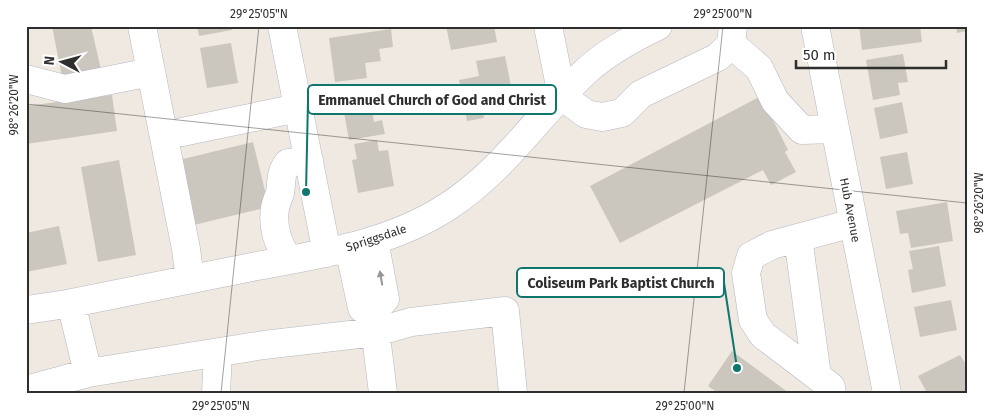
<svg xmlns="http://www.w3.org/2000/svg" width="993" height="419" viewBox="0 0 993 419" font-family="'Fira Sans',sans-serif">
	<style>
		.building { fill: #cbc7bf }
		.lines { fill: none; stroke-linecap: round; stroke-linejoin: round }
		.minor-casing { stroke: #b4b7c1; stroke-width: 29 }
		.minor { stroke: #fff; stroke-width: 28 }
		.oneway { fill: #969696 }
		.ticks { fill: none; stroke: #2e2e2e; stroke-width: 1; stroke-opacity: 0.45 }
		.labels { text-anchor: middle; stroke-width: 5; stroke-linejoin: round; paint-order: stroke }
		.street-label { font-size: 12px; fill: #2e2e2e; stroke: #fff }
		.leader { fill: none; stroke: #0f766e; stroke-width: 2 }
		.callout-dot { fill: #0f766e; stroke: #fff; stroke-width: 2 }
		.callout { fill: #fff; stroke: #0f766e; stroke-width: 2 }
		.callout-label { font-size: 14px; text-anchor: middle; font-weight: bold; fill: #2e2e2e }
		.neatline { fill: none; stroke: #2e2e2e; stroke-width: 2 }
		.ticks-label { font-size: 12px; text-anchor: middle; fill: #2e2e2e }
	</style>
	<rect width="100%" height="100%" fill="#efe9e1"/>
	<!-- building -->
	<path class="building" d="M52 26H91L102 74 63 82Z
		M197 26H231L232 30 199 36Z
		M446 26H494L497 42 451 50Z
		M859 26H920L922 42 862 50Z
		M956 26H967V31L957 33Z
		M391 29 393 47 379 49 381 61 365 63 367 78 335 82 329 38Z
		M231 43 238 83 207 88 200 48Z
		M903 54 908 82 898 83 900 95 873 100 866 60Z
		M505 56 512 91 480 97 484 118 467 121 459 80 479 76 476 61Z
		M369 90 374 122 382 120 385 134 349 140 341 95Z
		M112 95 117 131 26 144V106Z
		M761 96 788 150 785 152 796 172 771 185 763 170 620 243 590 186Z
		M902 102 908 133 880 139 874 108Z
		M377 140 379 151 388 150 394 186 358 193 352 160 357 159 354 144Z
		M253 142 269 207 194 225 179 160Z
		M907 152 913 184 886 189 880 157Z
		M119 160 136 255 98 262 81 167Z
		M947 202 953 241 911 248 908 233 900 234 896 211Z
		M59 226 67 264 26 272V233Z
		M939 246 946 286 912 293 908 270 913 269 909 251Z
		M951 300 957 330 920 337 914 307Z
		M732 351 789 393H718L708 386Z
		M960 355 967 366V393H927L918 376Z"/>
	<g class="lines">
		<defs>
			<path id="minor" d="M142 26 186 249 190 279
				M282 26 327 253
				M548 26 562 96 586 114 602 117 622 113 641 94 718 57 731 44 733 26
				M815 26 887 393
				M731 44 759 68 775 101 802 130 835 129
				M26 79 65 89 151 72
				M182 132 298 108
				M798 238 817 376
				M374 240 385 299 373 312 383 393
				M349 247 362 308 373 312
				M288 260C278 243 272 228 275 208 276 203 278 198 280 193 282 181 280 173 288 163L309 160
				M26 310 67 304C130 291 193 279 257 266 322 254 390 244 447 207 503 171 535 119 582 75 603 54 631 39 658 26
				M88 373 264 345 376 332 411 322 505 311 513 393
				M26 390 88 373 71 303
				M216 393 218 353
				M832 393 831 387 817 376 763 335 753 320 746 273 751 256 772 245 853 223"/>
		</defs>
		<!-- minor casing -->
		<use href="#minor" class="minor-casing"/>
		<!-- minor -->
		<use href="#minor" class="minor"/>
	</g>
	<!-- one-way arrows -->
	<defs><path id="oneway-solid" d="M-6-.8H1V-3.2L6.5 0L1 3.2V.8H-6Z" transform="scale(1.25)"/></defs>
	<use class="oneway" href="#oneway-solid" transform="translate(381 278) rotate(-100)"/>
	<!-- ticks -->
	<path class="ticks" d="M26 104 967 203M221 393 259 26M684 393 723 26"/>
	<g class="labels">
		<!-- street labels -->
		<g class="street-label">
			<text transform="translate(850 210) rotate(79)" y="4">Hub Avenue</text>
			<text transform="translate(376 238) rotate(-18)" y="4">Spriggsdale</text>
		</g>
	</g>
	<!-- callouts -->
	<path class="leader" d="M306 192L308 100M737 368L724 283"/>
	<g class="callout-dot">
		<circle cx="306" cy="192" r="5"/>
		<circle cx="737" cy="368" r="5"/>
	</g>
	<g class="callout">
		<rect x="308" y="85" width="248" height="29" rx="5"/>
		<rect x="517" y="268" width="207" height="29" rx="5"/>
	</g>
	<g class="callout-label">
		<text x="432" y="105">Emmanuel Church of God and Christ</text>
		<text x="621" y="288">Coliseum Park Baptist Church</text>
	</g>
	<!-- border -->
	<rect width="993" height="419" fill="none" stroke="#ffffff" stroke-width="55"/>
	<!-- north arrow -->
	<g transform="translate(62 62) rotate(276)" stroke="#ffffff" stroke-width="4" paint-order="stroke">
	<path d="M0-4L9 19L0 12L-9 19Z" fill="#2e2e2e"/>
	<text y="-8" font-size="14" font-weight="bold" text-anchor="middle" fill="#2e2e2e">N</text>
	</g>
	<!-- scale -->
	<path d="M796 60v8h150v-8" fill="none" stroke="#2e2e2e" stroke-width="2.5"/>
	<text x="803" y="60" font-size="15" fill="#2e2e2e" stroke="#ffffff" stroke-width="4" paint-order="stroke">50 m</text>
	<rect x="28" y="28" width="938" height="364" class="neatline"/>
	<g class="ticks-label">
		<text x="259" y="18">29°25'05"N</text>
		<text x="723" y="18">29°25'00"N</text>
		<text transform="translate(14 105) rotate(-90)" y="4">98°26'20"W</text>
		<text transform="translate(979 203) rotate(-90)" y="4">98°26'20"W</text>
		<text x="221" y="410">29°25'05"N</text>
		<text x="685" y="410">29°25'00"N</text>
	</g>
</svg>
